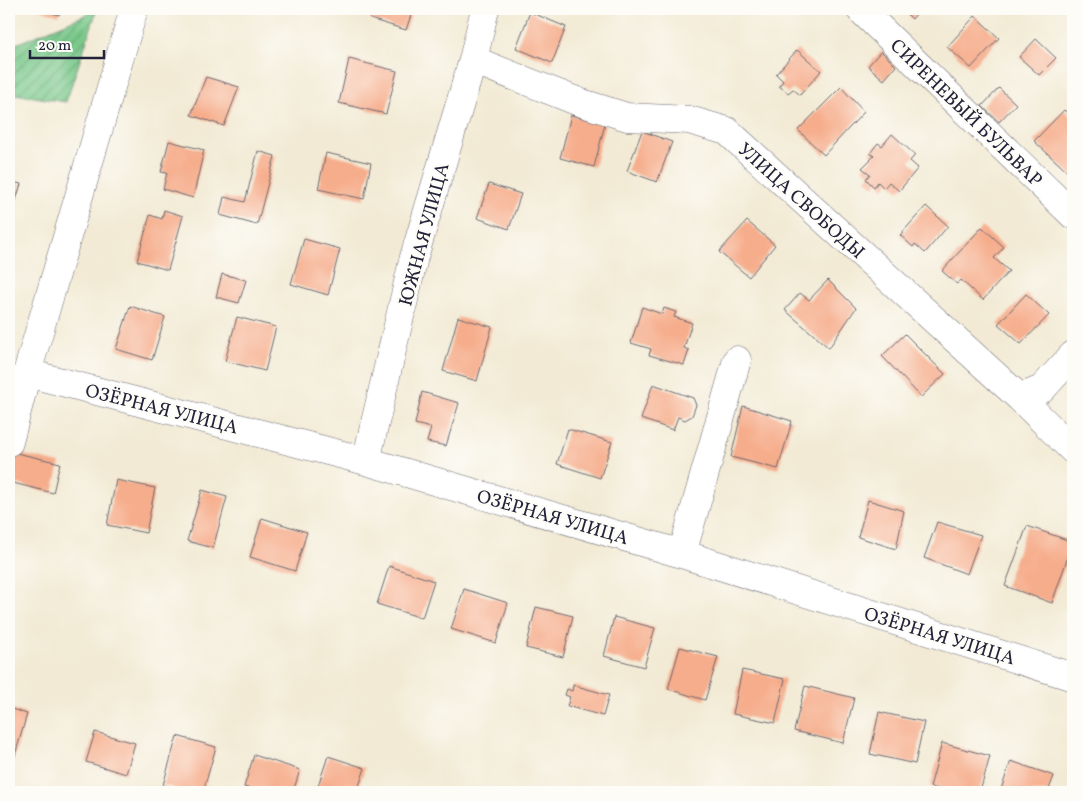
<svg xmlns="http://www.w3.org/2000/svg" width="1082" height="801" viewBox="0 0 1082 801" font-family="Vollkorn,serif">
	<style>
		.garden { fill: url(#garden-furrows); stroke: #4c7462 }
		.building { fill: #f6ad8c }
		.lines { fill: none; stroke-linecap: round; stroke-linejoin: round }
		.street-casing { stroke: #6b6871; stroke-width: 29 }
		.street { stroke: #fff; stroke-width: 28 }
		.labels { text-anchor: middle; stroke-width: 5; stroke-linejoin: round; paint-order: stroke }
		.street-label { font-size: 19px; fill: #22223b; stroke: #fdfcf7 }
	</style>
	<defs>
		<pattern id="garden-furrows" width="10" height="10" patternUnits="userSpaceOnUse" patternTransform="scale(1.25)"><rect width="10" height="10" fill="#77c788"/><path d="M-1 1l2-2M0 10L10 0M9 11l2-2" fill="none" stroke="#61a170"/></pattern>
	</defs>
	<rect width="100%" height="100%" fill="#fdfcf7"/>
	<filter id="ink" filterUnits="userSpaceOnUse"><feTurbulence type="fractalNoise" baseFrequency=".02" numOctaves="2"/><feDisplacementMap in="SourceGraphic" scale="10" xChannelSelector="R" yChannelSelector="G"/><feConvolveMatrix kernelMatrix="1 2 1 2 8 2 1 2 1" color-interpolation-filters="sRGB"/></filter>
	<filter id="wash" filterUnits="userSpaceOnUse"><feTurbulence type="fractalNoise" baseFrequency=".0096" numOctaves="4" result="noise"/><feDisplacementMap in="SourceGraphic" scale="20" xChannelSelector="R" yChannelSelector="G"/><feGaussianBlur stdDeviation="1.12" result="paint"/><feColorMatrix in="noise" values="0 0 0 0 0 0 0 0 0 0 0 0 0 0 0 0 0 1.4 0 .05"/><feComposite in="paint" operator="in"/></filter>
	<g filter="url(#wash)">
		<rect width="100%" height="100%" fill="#f2ead4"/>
		<!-- garden -->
		<path class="garden" d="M97 10 66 102 9 93V47Z"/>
		<g id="blocks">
			<!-- building -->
			<path class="building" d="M39 9H61L59 15Z
				M372 9H413L406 30 370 19Z
				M902 9H921L912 19Z
				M530 12 566 27 552 63 516 48Z
				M975 16 999 38 971 68 947 47Z
				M1036 39 1056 58 1039 75 1019 57Z
				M797 50 821 71 800 95 793 89 788 93 779 86 783 81 776 74Z
				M881 51 896 66 884 80 868 66Z
				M349 59 397 71 386 114 339 103Z
				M206 77 239 87 224 126 191 115Z
				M841 87 864 112 824 155 798 130Z
				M999 88 1016 104 999 122 982 106Z
				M1064 110 1073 118V177L1034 141Z
				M571 115 605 124 594 167 560 158Z
				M642 131 672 142 657 182 627 171Z
				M892 134 915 155 910 161 918 168 899 191 889 182 884 188 878 182 874 187 866 179 870 174 862 168 874 156 870 153 878 143 882 146Z
				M169 141 204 150 193 198 163 189 167 173 161 172Z
				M258 151 275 156 257 225 220 215 224 197 245 202Z
				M326 153 371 163 364 199 318 189Z
				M9 181 21 184 9 223Z
				M489 184 521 194 509 229 477 218Z
				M926 206 948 226 925 253 915 244 913 247 900 235Z
				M164 210 183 216 168 270 137 261 150 215 162 219Z
				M747 221 775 245 749 277 719 252Z
				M982 227 1004 247 994 258 1009 271 983 300 961 280 957 284 942 271Z
				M304 239 340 249 328 295 291 284Z
				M222 274 246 280 239 303 216 297Z
				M828 280 856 308 829 348 785 310 800 293 809 300Z
				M1026 294 1049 315 1021 344 998 324Z
				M130 306 165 317 152 360 116 349Z
				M642 307 662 314 664 308 676 312 674 317 692 323 684 348 689 350 684 365 649 355 651 349 631 343Z
				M237 317 276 327 265 371 225 361Z
				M458 317 492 327 477 381 443 371Z
				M905 334 945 374 921 397 882 356Z
				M653 384 693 398 696 405 692 416 685 420 678 417 673 430 641 419Z
				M422 392 459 403 446 446 427 442 431 428 415 424Z
				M743 406 792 421 778 469 731 457Z
				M568 429 612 442 600 478 557 464Z
				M12 452 60 463 53 493 9 482V469Z
				M116 480 155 488 146 533 107 525Z
				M202 490 227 497 213 548 187 541Z
				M868 500 904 511 896 549 858 537Z
				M262 518 307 532 295 571 250 557Z
				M937 522 981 535 967 574 924 558Z
				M1027 526 1073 542 1052 603 1005 586Z
				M389 566 434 581 422 618 377 604Z
				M464 589 508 603 496 643 451 629Z
				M536 607 573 616 563 657 526 648Z
				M614 617 655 628 644 667 604 656Z
				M680 647 718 657 705 700 668 689Z
				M742 670 785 679 775 723 733 714Z
				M573 685 609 695 603 716 567 706 570 697 565 695 567 689 572 691Z
				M805 686 854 698 843 743 794 731Z
				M9 708 27 714 13 762 9 761Z
				M879 712 924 722 915 764 870 754Z
				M95 732 135 743 126 774 86 762Z
				M177 736 216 747 203 792H188L163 785Z
				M942 743 990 756 980 792H950L930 787Z
				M254 755 300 770 293 792H260L244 787Z
				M328 756 365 768 357 792H316Z
				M1011 761 1054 776 1048 792H1000Z"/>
		</g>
	</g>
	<g filter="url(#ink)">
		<use href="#blocks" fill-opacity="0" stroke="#6b6871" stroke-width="1"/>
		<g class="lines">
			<defs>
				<path id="street" d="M860 9 1073 215
					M473 60 579 102 627 117 689 120 727 131 1020 398 1073 450
					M27 373 366 461 682 554 1073 677
					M1020 398 1042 389 1073 355
					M9 442 27 373 134 9
					M366 461 414 257 473 60 485 9
					M682 554 737 360"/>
			</defs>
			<!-- street casing -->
			<use href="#street" class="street-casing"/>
			<!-- street -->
			<use href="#street" class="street"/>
		</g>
	</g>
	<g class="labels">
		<!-- street labels -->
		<g class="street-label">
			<text transform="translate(967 112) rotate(44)" y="7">СИРЕНЕВЫЙ БУЛЬВАР</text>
			<text transform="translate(802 200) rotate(42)" y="7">УЛИЦА СВОБОДЫ</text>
			<text transform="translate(423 234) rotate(-75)" y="7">ЮЖНАЯ УЛИЦА</text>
			<text transform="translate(162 408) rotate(14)" y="7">ОЗЁРНАЯ УЛИЦА</text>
			<text transform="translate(553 516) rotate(16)" y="7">ОЗЁРНАЯ УЛИЦА</text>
			<text transform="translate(940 635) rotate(17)" y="7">ОЗЁРНАЯ УЛИЦА</text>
		</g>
	</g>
	<!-- margin -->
	<rect width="1082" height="801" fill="none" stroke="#fdfcf7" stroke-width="30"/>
	<!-- scale -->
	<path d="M30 50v8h74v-8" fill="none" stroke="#22223b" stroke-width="2.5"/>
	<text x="38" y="50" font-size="15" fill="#22223b" stroke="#fdfcf7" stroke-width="4" paint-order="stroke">20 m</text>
</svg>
